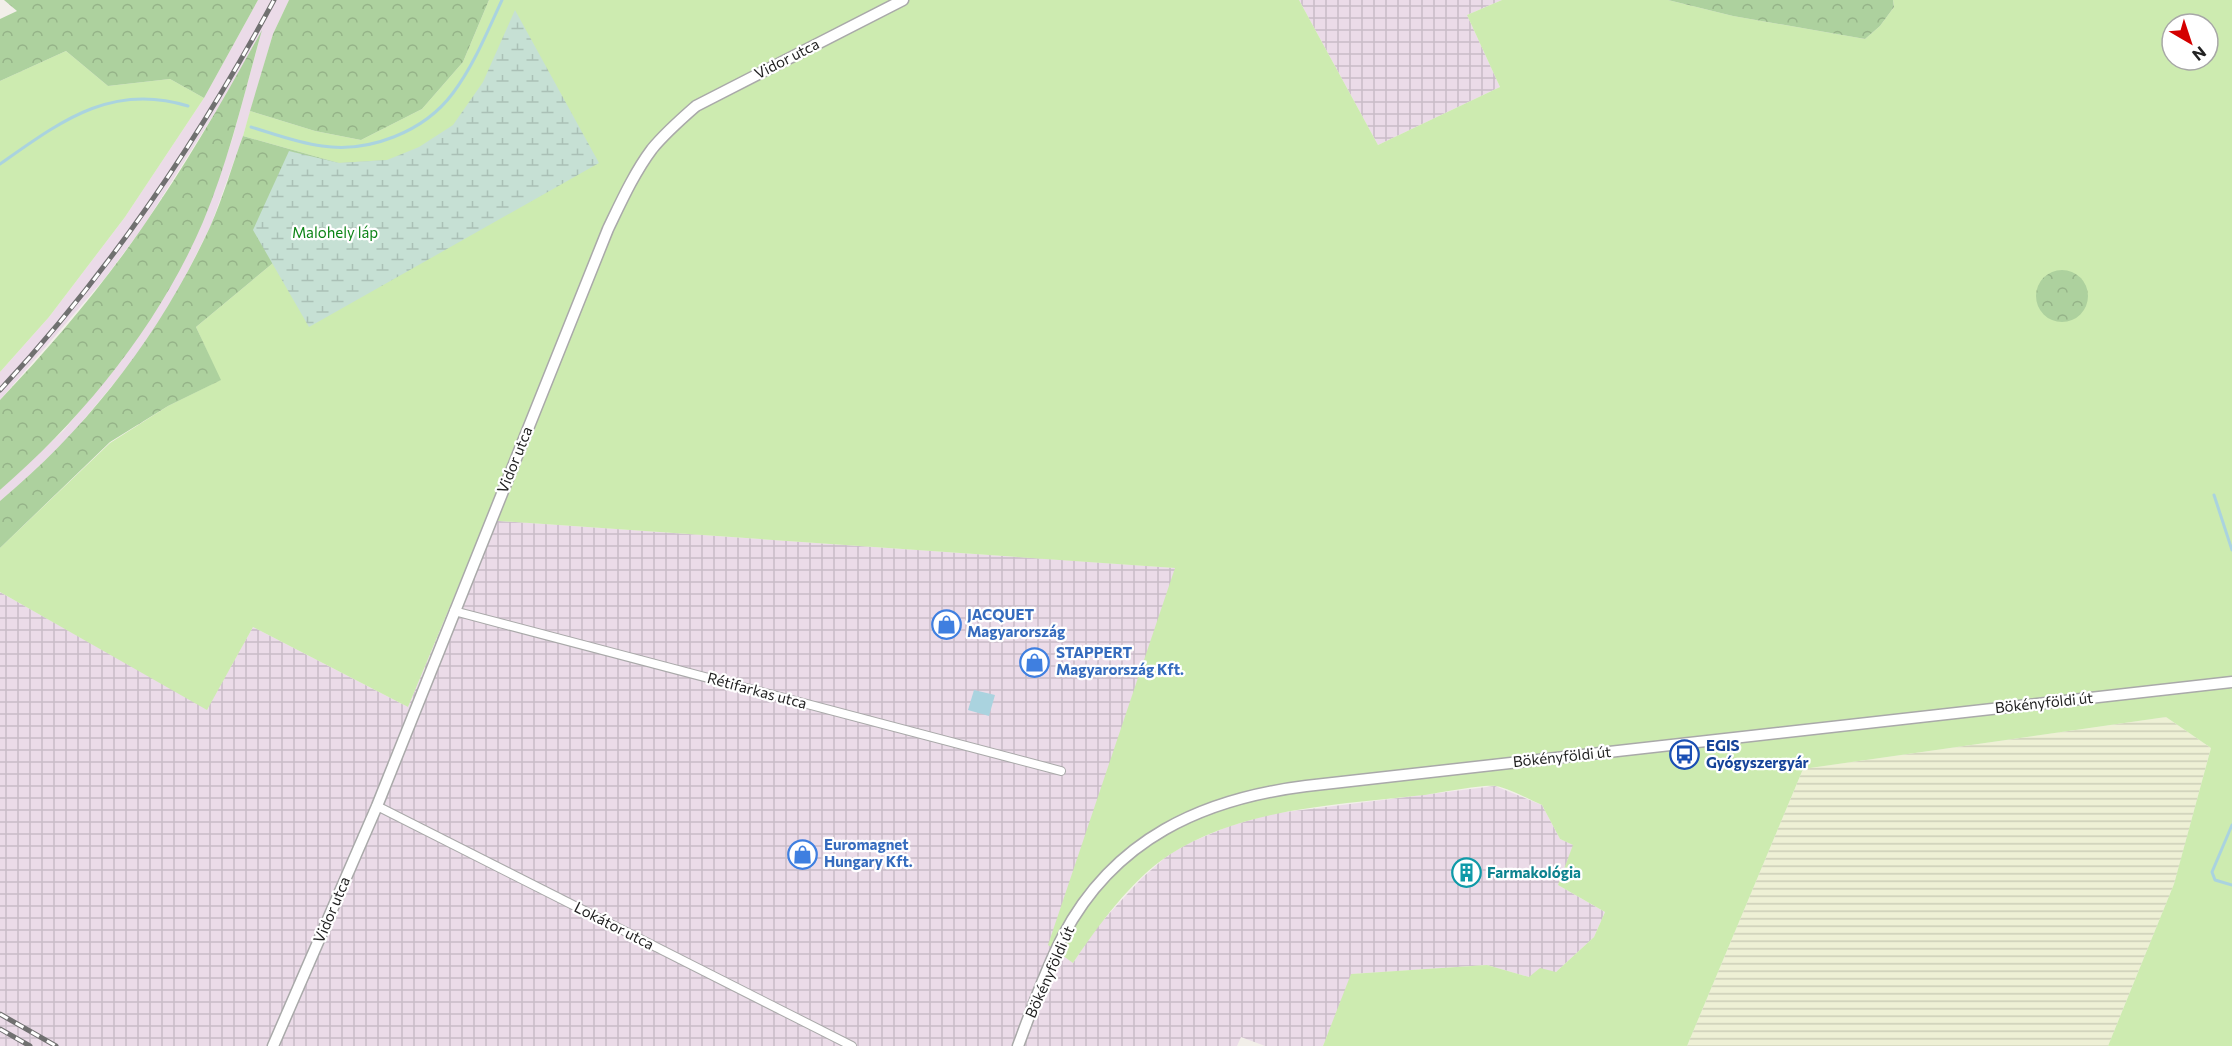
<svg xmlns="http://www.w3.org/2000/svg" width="2232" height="1046" viewBox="0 0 2232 1046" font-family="Commissioner,sans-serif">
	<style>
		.industrial { fill: url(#industrial-grid) }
		.railway { fill: #ebdbe8 }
		.farmland { fill: url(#farmland-rules) }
		.grass { fill: #cdebb0; fill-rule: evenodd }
		.forest { fill: url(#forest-crowns) }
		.wetland { fill: url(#wetland-marsh) }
		.water { fill: #aad3df }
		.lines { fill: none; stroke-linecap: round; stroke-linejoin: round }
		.stream { stroke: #aad3df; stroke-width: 3 }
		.minor-casing { stroke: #a9a9a9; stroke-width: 10 }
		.tertiary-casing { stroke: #a9a9a9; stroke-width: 13 }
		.minor { stroke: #fff; stroke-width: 8 }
		.tertiary { stroke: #fff; stroke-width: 10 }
		.rail-casing { stroke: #707070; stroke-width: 5 }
		.rail { stroke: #fff; stroke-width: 3; stroke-dasharray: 9; stroke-linecap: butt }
		.labels { text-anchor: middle; stroke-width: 4.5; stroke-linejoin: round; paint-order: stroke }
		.street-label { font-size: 15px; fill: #222; stroke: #fff }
		.park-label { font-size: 15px; fill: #0c8416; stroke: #fff }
		.shop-label { font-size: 15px; font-weight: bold; fill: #366cbe; stroke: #fff; text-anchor: start }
		.transit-label { font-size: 15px; font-weight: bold; fill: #164399; stroke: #fff; text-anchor: start }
		.culture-label { font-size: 15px; font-weight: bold; fill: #0d838f; stroke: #fff; text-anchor: start }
	</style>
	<defs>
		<pattern id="industrial-grid" width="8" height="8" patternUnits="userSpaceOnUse" patternTransform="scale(1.5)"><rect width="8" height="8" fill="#ebdbe8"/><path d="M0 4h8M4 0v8" fill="none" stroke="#c9bcc7"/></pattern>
		<pattern id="farmland-rules" width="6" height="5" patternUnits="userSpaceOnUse" patternTransform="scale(1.5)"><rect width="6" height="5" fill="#eef0d5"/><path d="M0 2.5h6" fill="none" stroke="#ccceb7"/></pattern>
		<pattern id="forest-crowns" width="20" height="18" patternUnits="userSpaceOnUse" patternTransform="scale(1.5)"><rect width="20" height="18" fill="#add19e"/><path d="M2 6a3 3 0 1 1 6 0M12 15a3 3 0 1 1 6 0" fill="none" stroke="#95b388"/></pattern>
		<pattern id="wetland-marsh" width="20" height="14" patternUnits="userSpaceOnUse" patternTransform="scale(1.5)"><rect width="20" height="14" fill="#c6e0d4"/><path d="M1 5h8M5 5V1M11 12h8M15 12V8" fill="none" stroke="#aac0b6"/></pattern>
	</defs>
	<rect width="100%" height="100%" fill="#f2efe9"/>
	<!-- industrial -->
	<path class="industrial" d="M1299 0H1502L1467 15 1500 87 1378 145Z
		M486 520 1176 568 1049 944 1073 963 1096 928 1142 878 1167 856 1189 843 1227 827 1270 814 1495 786 1542 805 1560 839 1574 845 1558 885 1605 912 1594 937 1556 972 1529 977 1487 965 1352 974 1323 1046H1265L1241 1037 1237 1046H0V592L207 709 253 627 408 707Z"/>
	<!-- railway -->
	<path class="railway" d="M258 0H289L273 34 243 136 211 225 181 285 159 321 130 364 71 435 27 478 0 501V490L64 430 123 359 173 281 203 222 232 140 261 34 220 105 143 227 105 278 0 400V372L49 317 125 217 204 98Z"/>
	<!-- farmland -->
	<path class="farmland" d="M2166 717 2211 748 2174 884 2108 1046H1687L1803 769Z"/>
	<!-- grass -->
	<path class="grass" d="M489 0H1299L1378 145 1500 87 1467 15 1502 0H1668L1733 16 1865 39 1880 26 1894 7 1893 0H2232V1046H2108L2174 884 2211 748 2166 717 1803 769 1687 1046H1323L1351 974 1487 965 1529 977 1540 968 1556 972 1594 937 1605 912 1558 885 1573 845 1560 839 1542 805C1528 799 1511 789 1496 786 1483 784 1439 793 1424 795 1338 805 1244 807 1169 855 1131 880 1098 926 1073 963L1048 945 1175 568 486 520 408 707 253 627 207 710 0 592V548L110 443 168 406 220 380 196 327 367 185 387 160 339 163 243 136 250 111 315 131 361 140 422 109 463 62ZM2172 24H2208V60H2172Z
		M66 51 108 86 170 79 204 98 125 217 49 317 0 372V81Z"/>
	<!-- forest -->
	<path class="forest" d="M4 0H258L204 98 170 79 108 86 66 51 0 81V19L17 11Z
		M289 0H489L463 62 422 109 361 140 315 131 250 111 273 34Z
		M1668 0H1893L1894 7 1880 26 1865 39 1733 16Z
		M262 30C244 94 229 160 203 222 159 325 84 417 0 490V400C51 346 100 289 142 228 186 165 225 97 262 30Z
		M243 136 339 163 387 160 367 185 196 327 221 380 168 406 110 442 0 548V501C89 427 161 333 210 227 223 198 232 166 243 136Z
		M2036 296a26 26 0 1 1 52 0a26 26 0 1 1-52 0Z"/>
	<!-- wetland -->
	<path class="wetland" d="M515 10 599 163 309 327 253 230 289 151 339 163 387 160 419 147 453 125 483 82Z"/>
	<!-- water -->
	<path class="water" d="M974 690 995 695 989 716 968 710Z"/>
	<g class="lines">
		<!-- stream -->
		<path class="stream" d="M251 127C274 134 298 143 322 146 369 153 424 132 453 93 474 65 487 32 502 0
			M0 164C60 122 111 82 188 106
			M2214 495 2232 550
			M2232 825 2212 872 2215 880 2232 885"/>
		<defs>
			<path id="minor" d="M454 611 1061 771
				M377 806 852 1046"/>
			<path id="tertiary" d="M273 1046 377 806 608 229C621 202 634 173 652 149 665 133 680 120 696 106L903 0
				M1018 1046C1032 1009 1045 970 1063 936 1114 839 1202 799 1306 786L2232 682"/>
		</defs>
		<!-- minor casing -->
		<use href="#minor" class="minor-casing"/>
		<!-- tertiary casing -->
		<use href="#tertiary" class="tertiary-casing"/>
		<!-- minor -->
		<use href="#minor" class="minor"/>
		<!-- tertiary -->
		<use href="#tertiary" class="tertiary"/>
		<defs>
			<path id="rail" d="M0 390C109 273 198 141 274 0
				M0 1014 56 1046
				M0 1029 30 1046"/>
		</defs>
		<!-- rail casing -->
		<use href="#rail" class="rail-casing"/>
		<!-- rail -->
		<use href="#rail" class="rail"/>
	</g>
	<!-- icons -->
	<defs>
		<symbol id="shop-ring" viewBox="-11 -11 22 22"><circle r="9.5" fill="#fff" stroke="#3f7fe0" stroke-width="1.5"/><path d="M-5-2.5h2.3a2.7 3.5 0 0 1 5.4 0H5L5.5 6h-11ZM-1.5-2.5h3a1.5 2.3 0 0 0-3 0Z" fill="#3f7fe0"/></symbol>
		<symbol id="bus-ring" viewBox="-11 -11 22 22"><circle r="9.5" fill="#fff" stroke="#1a4fb4" stroke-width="1.5"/><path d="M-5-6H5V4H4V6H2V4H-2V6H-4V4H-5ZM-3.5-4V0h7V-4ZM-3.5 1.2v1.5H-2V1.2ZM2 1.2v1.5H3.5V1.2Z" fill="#1a4fb4"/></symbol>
		<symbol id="building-ring" viewBox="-11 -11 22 22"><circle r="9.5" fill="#fff" stroke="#0f9aa8" stroke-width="1.5"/><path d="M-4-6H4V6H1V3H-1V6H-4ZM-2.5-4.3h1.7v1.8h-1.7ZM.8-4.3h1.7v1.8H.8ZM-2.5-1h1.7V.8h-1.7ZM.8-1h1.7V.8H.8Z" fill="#0f9aa8"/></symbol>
	</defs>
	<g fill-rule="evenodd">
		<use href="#shop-ring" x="930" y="608" width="33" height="33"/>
		<use href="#shop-ring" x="1018" y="646" width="33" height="33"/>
		<use href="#bus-ring" x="1668" y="738" width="33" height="33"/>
		<use href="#shop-ring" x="786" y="838" width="33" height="33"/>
		<use href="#building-ring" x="1450" y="856" width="33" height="33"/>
	</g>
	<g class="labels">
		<!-- street labels -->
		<g class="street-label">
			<text transform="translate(787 59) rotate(-27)" y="5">Vidor utca</text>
			<text transform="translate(515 460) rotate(-68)" y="5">Vidor utca</text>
			<text transform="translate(757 691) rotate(15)" y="5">Rétifarkas utca</text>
			<text transform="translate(2044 703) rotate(-6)" y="5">Bökényföldi út</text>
			<text transform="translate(1562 757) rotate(-6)" y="5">Bökényföldi út</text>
			<text transform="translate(332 910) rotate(-67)" y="5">Vidor utca</text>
			<text transform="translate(614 926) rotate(27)" y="5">Lokátor utca</text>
			<text transform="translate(1050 972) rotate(-66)" y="5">Bökényföldi út</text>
		</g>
		<!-- park labels -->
		<g class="park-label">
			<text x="335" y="238">Malohely láp</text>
		</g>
		<!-- shop labels -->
		<g class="shop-label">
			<text x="967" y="620">JACQUET<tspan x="967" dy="17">Magyarország</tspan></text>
			<text x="1056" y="658">STAPPERT<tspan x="1056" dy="17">Magyarország Kft.</tspan></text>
			<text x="824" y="850">Euromagnet<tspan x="824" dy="17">Hungary Kft.</tspan></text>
		</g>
		<!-- transit labels -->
		<g class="transit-label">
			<text x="1706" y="751">EGIS<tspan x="1706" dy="17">Gyógyszergyár</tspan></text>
		</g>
		<!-- culture labels -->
		<g class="culture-label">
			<text x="1487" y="878">Farmakológia</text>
		</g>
	</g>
	<!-- north arrow -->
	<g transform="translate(2190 42) rotate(141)"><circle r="28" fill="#ffffff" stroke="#a7a7a7" stroke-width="1.5"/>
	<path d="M0-4.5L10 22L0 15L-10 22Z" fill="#d40000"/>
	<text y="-9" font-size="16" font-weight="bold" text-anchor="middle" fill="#222222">N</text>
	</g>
</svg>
